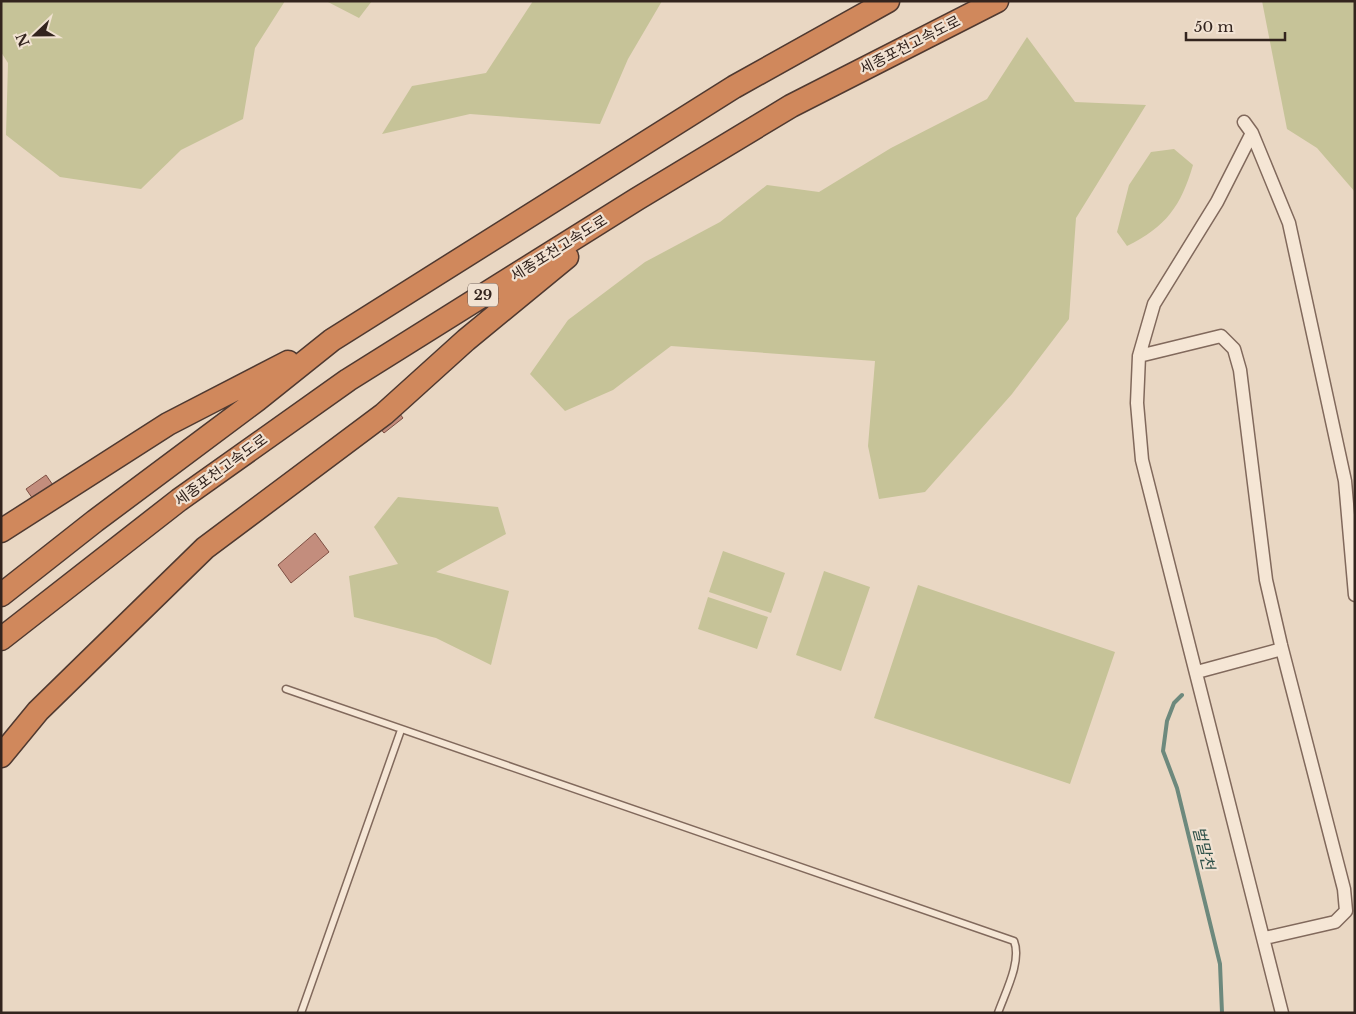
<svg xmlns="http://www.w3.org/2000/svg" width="1356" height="1014" viewBox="0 0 1356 1014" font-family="'Libre Baskerville','Noto Sans KR',serif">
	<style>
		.green { fill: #c6c398 }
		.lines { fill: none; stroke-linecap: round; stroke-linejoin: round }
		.stream { stroke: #6d897d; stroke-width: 4 }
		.building { fill: #c38d7d; stroke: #7e5044 }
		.lane-casing { stroke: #81695c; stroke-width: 9 }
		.street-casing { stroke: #81695c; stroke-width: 15 }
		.highway-casing { stroke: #4f3930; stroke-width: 25 }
		.lane { stroke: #f5e6d5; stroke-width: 6 }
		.street { stroke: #f5e6d5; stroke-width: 12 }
		.highway { stroke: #d0885c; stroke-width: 22 }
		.labels { text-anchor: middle; stroke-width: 4.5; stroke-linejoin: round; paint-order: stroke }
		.shield { fill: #f1e2d2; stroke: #6c5d54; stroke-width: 1 }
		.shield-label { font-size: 14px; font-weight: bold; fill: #33241e }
		.street-label { font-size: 15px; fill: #33241e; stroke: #f1e2d2 }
		.water-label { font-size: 16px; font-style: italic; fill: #2f5149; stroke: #f1e2d2 }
	</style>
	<rect width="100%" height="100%" fill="#e9d7c3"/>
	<!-- green -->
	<path class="green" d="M1 1H285L255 48 243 119 181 150 141 189 60 177 6 135 8 63 1 52Z
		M326 1H372L359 18Z
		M533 1H662L628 59 600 124 470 114 382 134 412 86 486 73Z
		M1262 1H1355V192L1317 148 1287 129Z
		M1027 37 1075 102 1146 105 1076 218 1069 319 1012 394 925 492 879 499 868 446 875 361 671 346 613 390 565 411 530 374 568 320 645 262 720 222 767 185 819 192 891 148 987 99Z
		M1174 149 1193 165C1181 206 1166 227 1127 246L1117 232 1129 185 1151 152Z
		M398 497 498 507 506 534 436 572 509 591 491 665 436 638 354 617 349 576 398 564 374 527Z
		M723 551 785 573 771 613 709 592Z
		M824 571 870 587 841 671 796 655Z
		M918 585 1115 652 1070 784 874 718Z
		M708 597 768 617 757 649 698 629Z"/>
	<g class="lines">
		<!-- stream -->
		<path class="stream" d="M1182 695 1174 703 1167 721 1163 751 1177 788 1220 964 1222 1013"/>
	</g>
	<!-- building -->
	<path class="building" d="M393 405 403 418 384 433 374 421Z
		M46 475 55 488 35 502 26 489Z
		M315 533 329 552 291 583 278 565Z"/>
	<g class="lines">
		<defs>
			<path id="lane" d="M286 689 1014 941C1022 961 1005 993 998 1013
				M301 1013 401 730"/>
			<path id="street" d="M1244 122 1252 133 1289 223 1345 481 1355 595
				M1252 133 1217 202 1154 304 1139 356 1137 403 1142 460 1282 1013
				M1139 356 1221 336 1234 349 1240 370 1266 580 1281 645 1344 889 1346 911 1335 922 1265 938
				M1197 672 1282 649"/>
			<path id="highway" d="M1 531 168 424 288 362
				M1 595 95 521 257 400 332 340 734 87 888 1
				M1 639 179 500 348 380 637 199 791 106 997 1
				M1 756 38 711 205 548 384 414 466 340 567 257"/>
		</defs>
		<!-- lane casing -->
		<use href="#lane" class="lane-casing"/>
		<!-- street casing -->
		<use href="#street" class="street-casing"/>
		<!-- highway casing -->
		<use href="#highway" class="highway-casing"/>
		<!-- lane -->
		<use href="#lane" class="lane"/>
		<!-- street -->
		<use href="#street" class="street"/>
		<!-- highway -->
		<use href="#highway" class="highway"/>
	</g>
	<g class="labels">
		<!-- shield labels -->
		<rect class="shield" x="468" y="283.5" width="30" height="23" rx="4"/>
		<g class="shield-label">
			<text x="483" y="300">29</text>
		</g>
		<!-- street labels -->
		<g class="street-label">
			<text transform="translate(910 45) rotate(-27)" y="5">세종포천고속도로</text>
			<text transform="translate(559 248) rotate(-32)" y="5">세종포천고속도로</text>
			<text transform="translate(221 470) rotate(-36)" y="5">세종포천고속도로</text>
		</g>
		<!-- water labels -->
		<g class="water-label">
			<text transform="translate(1204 848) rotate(76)" y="6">벌말천</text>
		</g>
	</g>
	<!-- border -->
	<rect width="1356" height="1014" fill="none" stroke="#33241e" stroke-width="5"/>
	<!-- north arrow -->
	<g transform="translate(35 35) rotate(248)" stroke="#f1e2d2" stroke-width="4" paint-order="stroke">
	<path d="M0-4L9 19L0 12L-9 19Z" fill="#33241e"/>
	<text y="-8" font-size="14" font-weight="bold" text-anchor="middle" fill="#33241e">N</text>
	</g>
	<!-- scale -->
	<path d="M1186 32v8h99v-8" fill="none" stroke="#33241e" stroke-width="2.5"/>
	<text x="1194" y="32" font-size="15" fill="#33241e" stroke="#f1e2d2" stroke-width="4" paint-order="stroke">50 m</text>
</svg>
